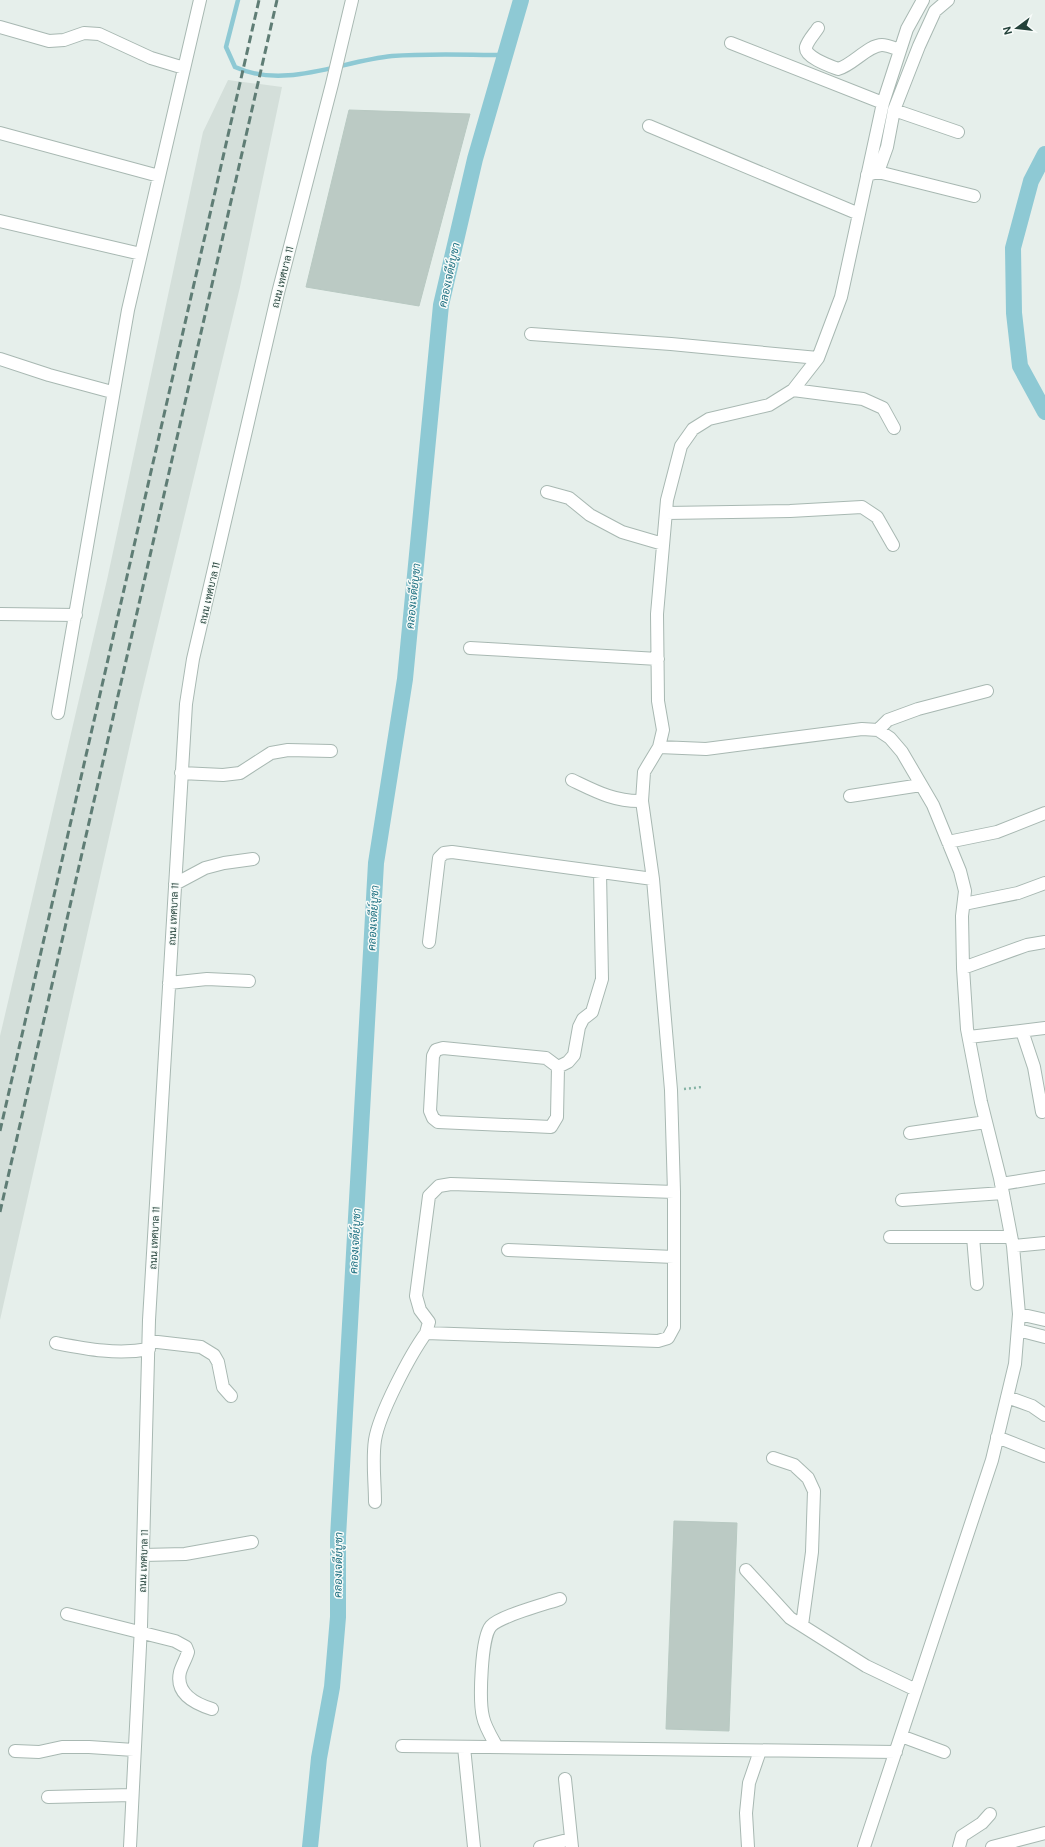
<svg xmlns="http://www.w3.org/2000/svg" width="1045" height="1847" viewBox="0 0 1045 1847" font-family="'DM Sans',Sarabun,sans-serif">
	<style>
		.built { fill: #d4dfda }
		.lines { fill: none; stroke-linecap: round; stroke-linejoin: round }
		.stream { stroke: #8ec9d4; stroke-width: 4.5 }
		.canal { stroke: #8ec9d4; stroke-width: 16 }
		.building { fill: #bbcac4; stroke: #b8c9c2 }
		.minor-casing { stroke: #a8b8b2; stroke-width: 14 }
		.path { stroke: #86b3a5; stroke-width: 2.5; stroke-dasharray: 2 3; stroke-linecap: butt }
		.minor { stroke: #fff; stroke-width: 12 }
		.rail { stroke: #5f7d75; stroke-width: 3; stroke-dasharray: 8 4; stroke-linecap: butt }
		.labels { text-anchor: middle; stroke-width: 3; stroke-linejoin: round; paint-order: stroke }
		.street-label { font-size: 10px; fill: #24423a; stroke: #f7fbf9 }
		.water-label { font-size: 11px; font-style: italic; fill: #1c6f80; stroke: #f7fbf9 }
	</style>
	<rect width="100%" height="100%" fill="#e6efeb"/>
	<!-- built -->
	<path class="built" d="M228 80 282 87 240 287 140 700 0 1320V1036L107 580 203 132Z"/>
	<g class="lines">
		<!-- stream -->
		<path class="stream" d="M238 0 226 47 235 67C285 90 341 61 392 56 430 53 468 55 505 55"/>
		<!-- canal -->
		<path class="canal" d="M1045 154 1031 181 1013 248 1014 313 1020 366 1045 412
			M310 1847 319 1758 332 1687 338 1617V1537L376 863 405 679 441 305 475 159 521 0"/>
	</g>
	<!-- building -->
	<path class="building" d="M349 110 470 114 419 306 306 287Z
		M674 1521 737 1523 729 1731 666 1729Z"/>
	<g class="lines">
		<defs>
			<path id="minor" d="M0 27 49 41 64 40 84 33 99 34 151 58 184 68
				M818 28C815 33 808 40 806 47 804 57 830 66 838 69 853 65 868 45 882 45 887 45 894 48 900 50
				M731 43 883 103
				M894 110 958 132
				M649 126 859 214
				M0 133 159 176
				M878 172 974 196
				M867 175 878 172 887 147 894 110 919 46 935 11 948 0
				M0 221 141 254
				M531 334 671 344 818 358
				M0 359 49 375 112 392
				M793 390 863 399 883 408 894 428
				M547 492 569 498 590 515 622 532 663 544
				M666 513 790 511 862 507 877 517 893 545
				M0 614 76 615
				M470 648 658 659
				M58 713 128 310 200 0
				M878 730 888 720 918 709 987 691
				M181 773 223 775 240 773 271 753 288 750 331 751
				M572 780C595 791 615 802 642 801
				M850 796 921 785
				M948 842 997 832 1045 813
				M175 884 205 868 224 863 253 859
				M964 904 1018 893 1045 883
				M429 942 439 858 444 853 452 852 653 879
				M963 968 1027 945 1045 942
				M169 983 207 979 249 981
				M1022 1031 1034 1067 1042 1112
				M969 1037 1045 1028
				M558 1067 557 1117 551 1127 438 1122 433 1118 430 1111 433 1056 436 1050 443 1048 546 1058 558 1067 568 1062 574 1055 579 1027 583 1019 592 1012 602 979 600 872
				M910 1133 986 1122
				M1001 1184 1045 1177
				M902 1200 1003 1193
				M890 1237H1011
				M973 1237 977 1284
				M1013 1246 1045 1243
				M508 1250 674 1257
				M1019 1314 1045 1320
				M1018 1330 1045 1337
				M426 1333 429 1322 420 1310 416 1296 429 1196 439 1186 451 1184 674 1192
				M149 1341 201 1347 214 1355 218 1362 223 1387 231 1396
				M56 1343C87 1349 117 1355 149 1349
				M1007 1397 1032 1406 1045 1415
				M997 1437 1045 1456
				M773 1458 794 1465 808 1478 814 1491 812 1552 802 1625
				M375 1502C375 1482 372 1460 375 1440 379 1414 410 1355 426 1333L658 1341 668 1338 674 1327V1192L671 1090 653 879 642 801 644 772 659 747
				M143 1555 185 1554 252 1542
				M746 1570 790 1618 866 1666 916 1690
				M67 1614 175 1641 186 1647 188 1652C186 1659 182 1665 180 1672 175 1694 196 1704 212 1709
				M901 1736 944 1752
				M402 1746 896 1752
				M464 1747 474 1847
				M497 1747C492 1738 485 1727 483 1717 479 1701 481 1637 491 1626 500 1616 545 1604 560 1599
				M15 1751 39 1752 62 1747H89L134 1750
				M565 1779 572 1847
				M48 1797 132 1795
				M130 1847 141 1626 149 1320 186 704 193 659 278 293 332 84 352 0
				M540 1847 571 1839
				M748 1847 746 1813 749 1783 760 1751
				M864 1847 992 1460 1015 1364 1019 1314 1013 1246 1000 1178 981 1102 967 1029 963 968 962 916 965 891 960 871 933 805 902 752 890 738 878 730 862 729 706 749 659 747 663 730 658 701 657 614 667 500 681 446 693 429 709 419 769 405 793 390 818 358 841 297 883 103 907 29 923 0
				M959 1847 962 1836 982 1823 990 1814
				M992 1847 1045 1833"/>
		</defs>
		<!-- minor casing -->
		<use href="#minor" class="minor-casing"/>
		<!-- path -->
		<path class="path" d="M684 1089 702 1087"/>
		<!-- minor -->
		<use href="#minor" class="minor"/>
		<!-- rail -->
		<path class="rail" d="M0 1131 259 0
			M0 1212 277 0"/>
	</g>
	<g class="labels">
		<!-- street labels -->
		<g class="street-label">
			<text transform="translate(282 277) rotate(-76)" y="4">ถนน เทศบาล 11</text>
			<text transform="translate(209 593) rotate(-77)" y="4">ถนน เทศบาล 11</text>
			<text transform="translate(173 914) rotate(-87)" y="4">ถนน เทศบาล 11</text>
			<text transform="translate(154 1238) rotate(-87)" y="4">ถนน เทศบาล 11</text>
			<text transform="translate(143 1561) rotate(-88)" y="4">ถนน เทศบาล 11</text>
		</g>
		<!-- water labels -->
		<g class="water-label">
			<text transform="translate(449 275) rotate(-78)" y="4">คลองเจดีย์บูชา</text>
			<text transform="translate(413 596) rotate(-84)" y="4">คลองเจดีย์บูชา</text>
			<text transform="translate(373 918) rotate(-87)" y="4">คลองเจดีย์บูชา</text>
			<text transform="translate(355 1241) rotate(-87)" y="4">คลองเจดีย์บูชา</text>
			<text transform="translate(338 1565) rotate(-89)" y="4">คลองเจดีย์บูชา</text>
		</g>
	</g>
	<!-- north arrow -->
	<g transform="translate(1017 28) rotate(255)" stroke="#f7fbf9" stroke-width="3" paint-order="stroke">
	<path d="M0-3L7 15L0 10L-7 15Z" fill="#24423a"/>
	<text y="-6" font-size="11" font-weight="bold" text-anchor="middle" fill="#24423a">N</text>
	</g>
</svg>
